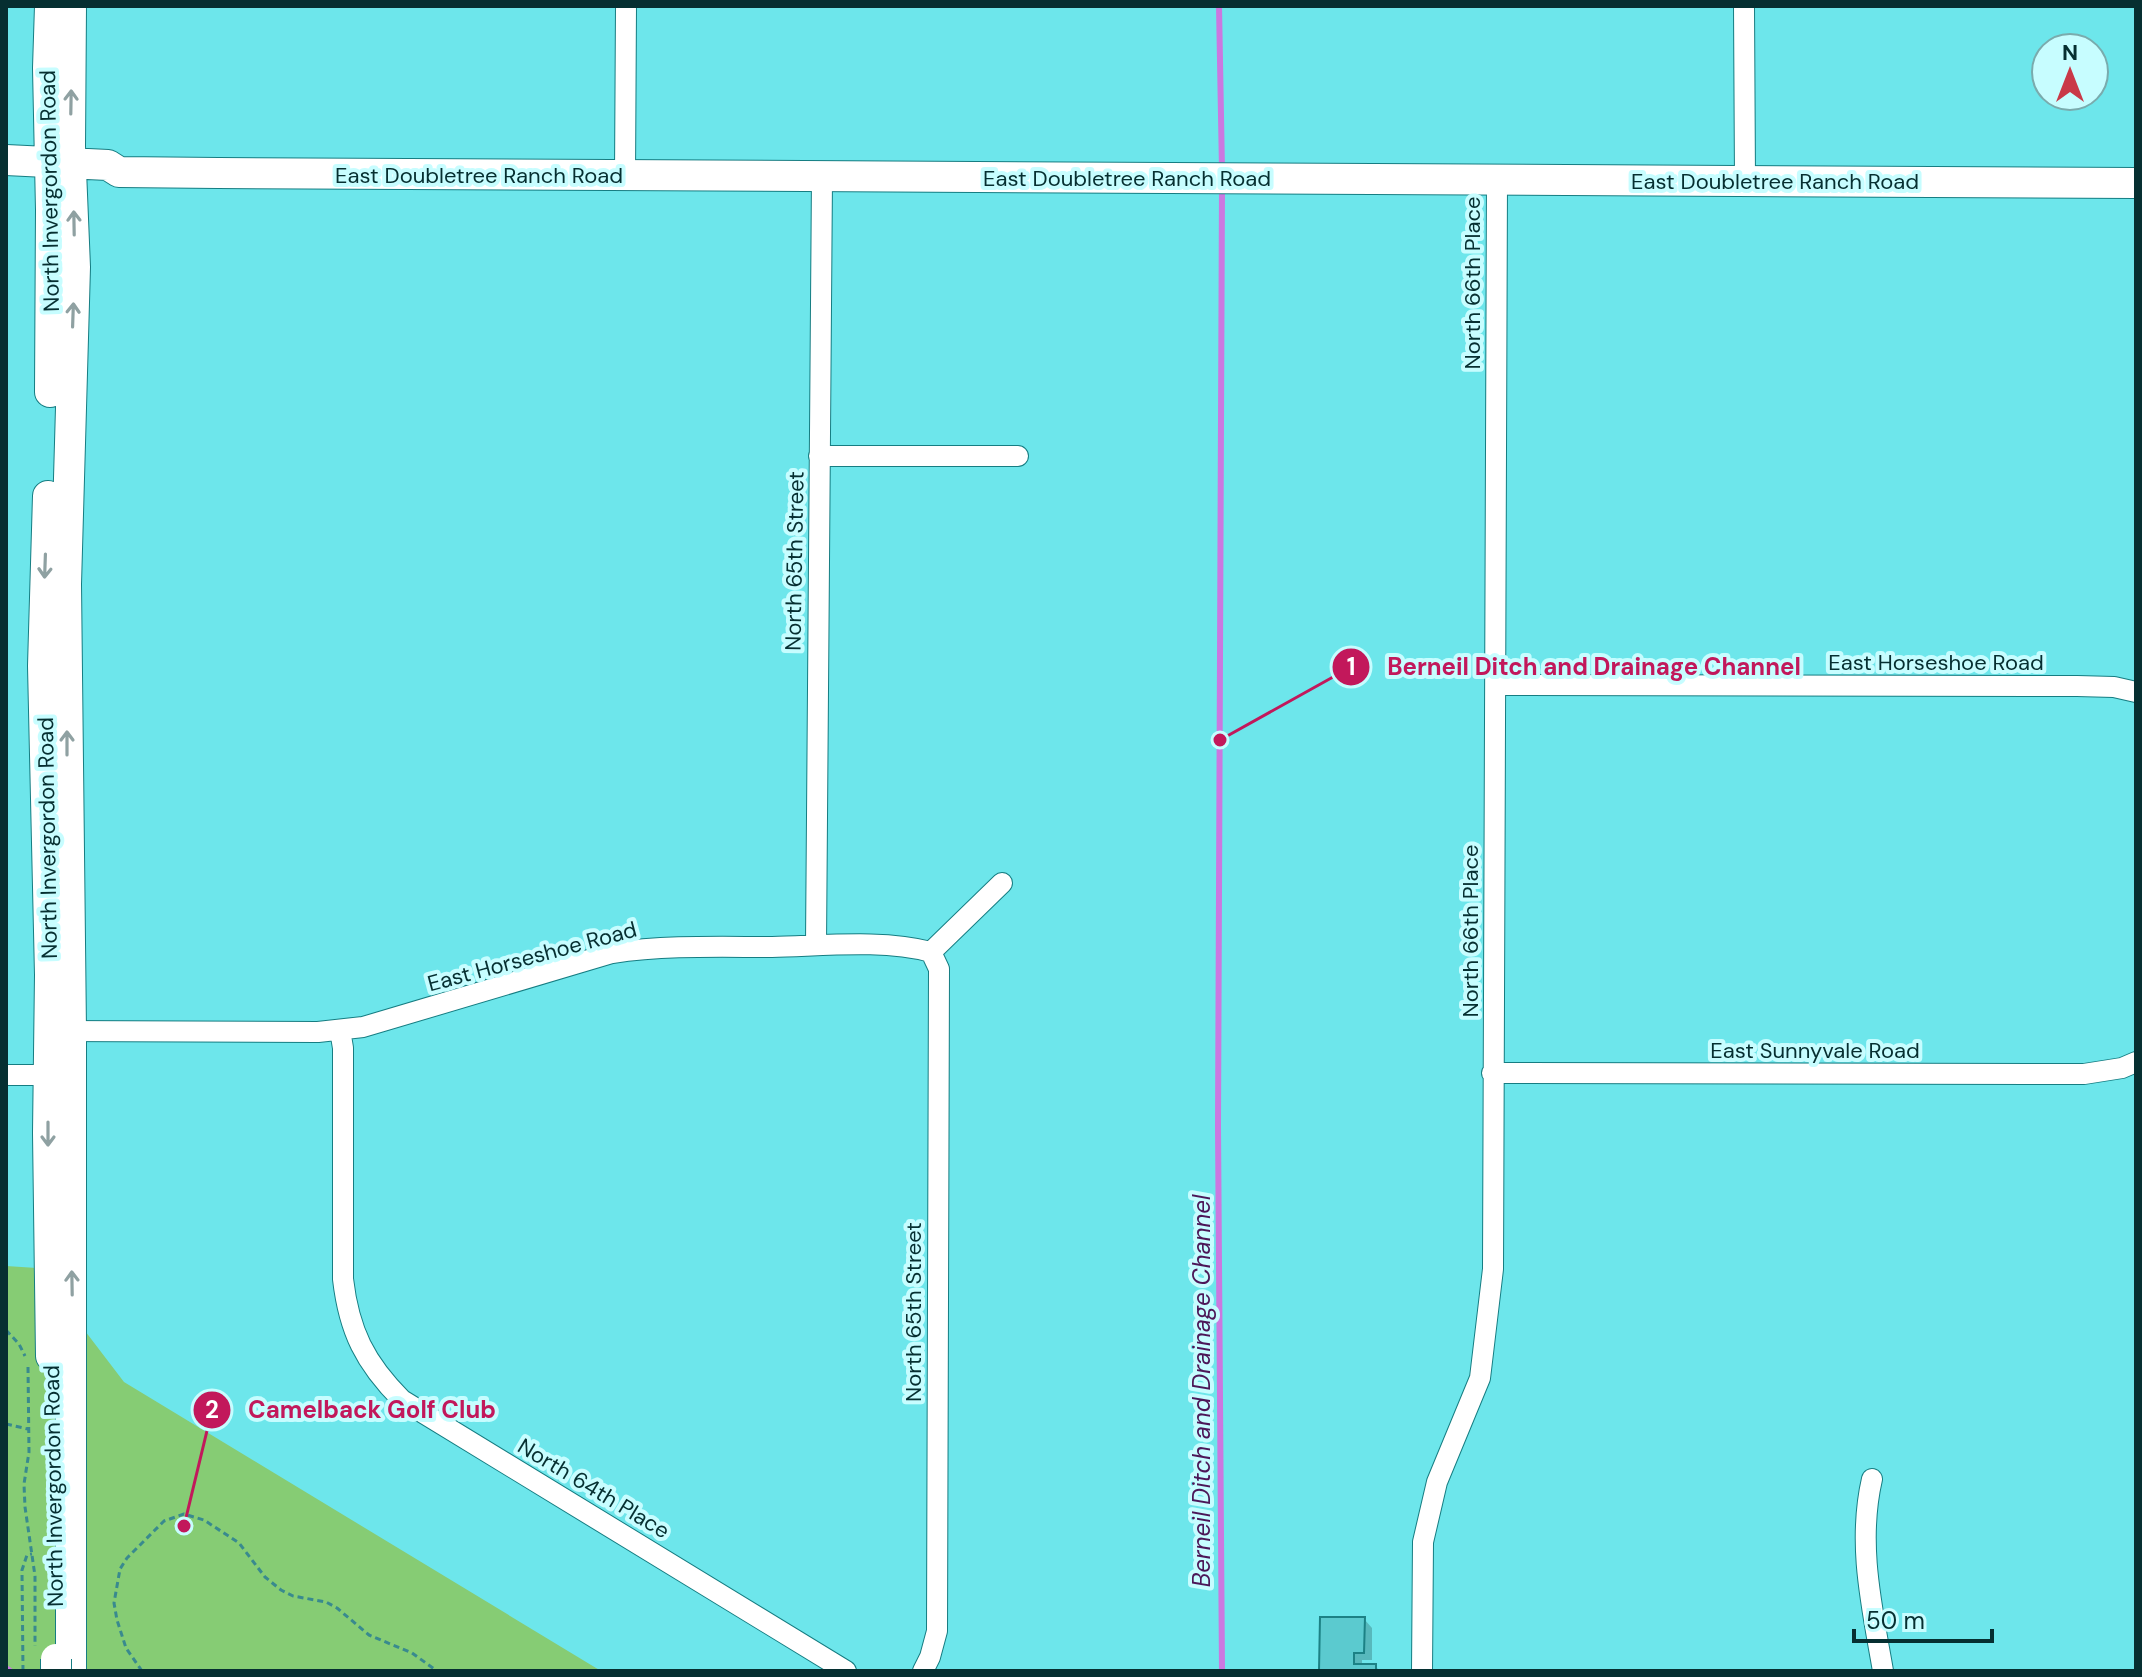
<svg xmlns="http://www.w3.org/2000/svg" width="2142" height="1677" viewBox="0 0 2142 1677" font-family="'DM Sans',sans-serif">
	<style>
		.green { fill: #86cc74 }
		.shadow { fill: #0003 }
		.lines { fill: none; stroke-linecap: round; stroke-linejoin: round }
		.stream { stroke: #cb78e0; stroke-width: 6 }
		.building { fill: #5bcacf; stroke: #1c8185; stroke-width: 2 }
		.street-casing { stroke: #167d82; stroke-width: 22 }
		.secondary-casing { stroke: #167d82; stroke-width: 32 }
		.path { stroke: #398a8e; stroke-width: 3; stroke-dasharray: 6 4; stroke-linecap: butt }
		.street { stroke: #fff; stroke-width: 20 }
		.secondary { stroke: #fff; stroke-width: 30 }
		.secondary-bridge-casing { stroke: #167d82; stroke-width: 32; stroke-linecap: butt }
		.secondary-bridge { stroke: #fff; stroke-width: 30 }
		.oneway { stroke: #8fa1a2 }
		.labels { text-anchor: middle; stroke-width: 8; stroke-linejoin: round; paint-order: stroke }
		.street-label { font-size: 22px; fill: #062f31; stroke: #c7fdff }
		.water-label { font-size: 24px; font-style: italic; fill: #4c1758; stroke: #c7fdff }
		.leader { fill: none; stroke: #c2185b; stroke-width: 3 }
		.callout-dot { fill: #c2185b; stroke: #c7fdff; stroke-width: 3 }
		.mark-label { font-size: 24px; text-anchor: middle; font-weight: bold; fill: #fff }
		.callout-label { font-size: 24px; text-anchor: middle; font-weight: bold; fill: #c2185b; stroke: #c7fdff; stroke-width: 8; stroke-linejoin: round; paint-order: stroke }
	</style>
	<rect width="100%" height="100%" fill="#6de6eb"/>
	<!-- green -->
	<path class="green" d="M6 1266 37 1268 124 1382 601 1671H6Z"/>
	<!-- shadow -->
	<path class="shadow" d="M1364 1619 1372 1628V1660H1362V1666H1375L1380 1671H1321Z"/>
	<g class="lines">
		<!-- stream -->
		<path class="stream" d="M1219 6 1222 170
			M6 1668 10 1671
			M1222 1671 1218 1127 1222 186"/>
	</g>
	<!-- building -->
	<path class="building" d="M1320 1617H1365L1364 1653H1354V1664H1376V1671H1319Z"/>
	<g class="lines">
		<defs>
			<path id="street" d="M1744 6 1745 181
				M625 175 626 6
				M819 456H1018
				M1496 685 2077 686 2114 687 2136 692
				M816 945 822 177
				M931 952 1002 883
				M340 1030 343 1048V1279C349 1331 365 1363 402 1400L846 1671
				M59 1031 318 1032 363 1027 612 953C666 945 718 947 772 947 822 946 883 939 931 952
				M1492 1073 2084 1074 2122 1068 2136 1062
				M6 1075H58
				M1872 1479C1857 1544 1872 1607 1883 1671
				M923 1671 930 1657 937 1631 939 969 931 952
				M1422 1671 1423 1542 1437 1482 1480 1378 1493 1269 1497 180"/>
			<path id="secondary" d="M6 160 108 165 119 172 218 173 2136 183
				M50 392 51 210 48 68 50 6
				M48 496 43 666 50 975 48 1133 51 1356
				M71 1671V1032L66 584 75 267 70 146 71 6"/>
		</defs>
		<!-- street casing -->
		<use href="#street" class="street-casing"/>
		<!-- secondary casing -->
		<use href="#secondary" class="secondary-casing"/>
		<!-- path -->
		<path class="path" d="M6 1330 19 1344 25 1356
			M28 1367 29 1452 24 1484 25 1507 35 1576V1646
			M6 1424 28 1429
			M23 1671 22 1570 27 1555 32 1554
			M142 1671 126 1648 117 1620 114 1603 120 1569 127 1558 164 1521 184 1514 204 1520 239 1543 265 1577 281 1590 293 1596 326 1602 337 1608 369 1635 412 1653 437 1671
			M522 1671H539"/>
		<!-- street -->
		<use href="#street" class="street"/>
		<!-- secondary -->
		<use href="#secondary" class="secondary"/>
		<defs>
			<path id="secondary-bridge" d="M56 1659V1671"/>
		</defs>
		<!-- secondary-bridge casing -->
		<use href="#secondary-bridge" class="secondary-bridge-casing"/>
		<!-- secondary-bridge -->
		<use href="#secondary-bridge" class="secondary-bridge"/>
	</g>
	<!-- one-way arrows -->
	<defs><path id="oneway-shaft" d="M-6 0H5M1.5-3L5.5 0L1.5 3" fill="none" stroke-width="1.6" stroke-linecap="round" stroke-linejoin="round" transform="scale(2)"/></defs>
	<g class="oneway">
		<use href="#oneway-shaft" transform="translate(71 102) rotate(-89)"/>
		<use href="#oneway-shaft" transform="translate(74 223) rotate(-91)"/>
		<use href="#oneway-shaft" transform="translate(73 315) rotate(-88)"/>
		<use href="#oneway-shaft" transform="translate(45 566) rotate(92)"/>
		<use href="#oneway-shaft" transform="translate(67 743) rotate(-90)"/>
		<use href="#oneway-shaft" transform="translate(48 1134) rotate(90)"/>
		<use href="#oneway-shaft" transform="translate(72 1283) rotate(-91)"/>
	</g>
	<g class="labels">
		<!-- street labels -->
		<g class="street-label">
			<text x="479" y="183">East Doubletree Ranch Road</text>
			<text x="1127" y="186">East Doubletree Ranch Road</text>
			<text x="1775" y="189">East Doubletree Ranch Road</text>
			<text transform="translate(49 191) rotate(-91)" y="8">North Invergordon Road</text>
			<text transform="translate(1472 283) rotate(-90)" y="8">North 66th Place</text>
			<text transform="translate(794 561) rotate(-89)" y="8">North 65th Street</text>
			<text x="1936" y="670">East Horseshoe Road</text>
			<text transform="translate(47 838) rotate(-91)" y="8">North Invergordon Road</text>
			<text transform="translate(1470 931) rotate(-90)" y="8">North 66th Place</text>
			<text transform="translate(532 956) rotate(-15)" y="8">East Horseshoe Road</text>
			<text x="1815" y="1058">East Sunnyvale Road</text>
			<text transform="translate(913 1312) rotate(-90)" y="8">North 65th Street</text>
			<text transform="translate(53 1486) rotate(-91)" y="8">North Invergordon Road</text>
			<text transform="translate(594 1488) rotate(31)" y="8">North 64th Place</text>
		</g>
		<!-- water labels -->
		<g class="water-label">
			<text transform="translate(1202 1391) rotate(-90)" y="8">Berneil Ditch and Drainage Channel</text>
		</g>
	</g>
	<!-- callouts -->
	<path class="leader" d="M1220 740L1351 667M184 1526L212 1410"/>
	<g class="callout-dot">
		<circle cx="1220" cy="740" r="8"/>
		<circle cx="184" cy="1526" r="8"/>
		<circle cx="1351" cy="667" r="20"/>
		<circle cx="212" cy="1410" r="20"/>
	</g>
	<g class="mark-label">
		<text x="1351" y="675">1</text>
		<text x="212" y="1418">2</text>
	</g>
	<g class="callout-label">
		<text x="1594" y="675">Berneil Ditch and Drainage Channel</text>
		<text x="372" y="1418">Camelback Golf Club</text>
	</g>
	<!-- border -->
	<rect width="2142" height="1677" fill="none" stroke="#062f31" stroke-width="16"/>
	<!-- north arrow -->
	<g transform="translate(2070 72)"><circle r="38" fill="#c7fdff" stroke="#7aabad" stroke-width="2"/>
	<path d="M0-6L14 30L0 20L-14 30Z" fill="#c93948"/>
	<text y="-12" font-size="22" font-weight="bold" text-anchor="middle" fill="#062f31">N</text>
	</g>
	<!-- scale -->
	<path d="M1854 1629v12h138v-12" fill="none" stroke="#062f31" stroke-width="4"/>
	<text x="1866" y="1629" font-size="24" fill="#062f31" stroke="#c7fdff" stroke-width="6" paint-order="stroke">50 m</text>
</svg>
